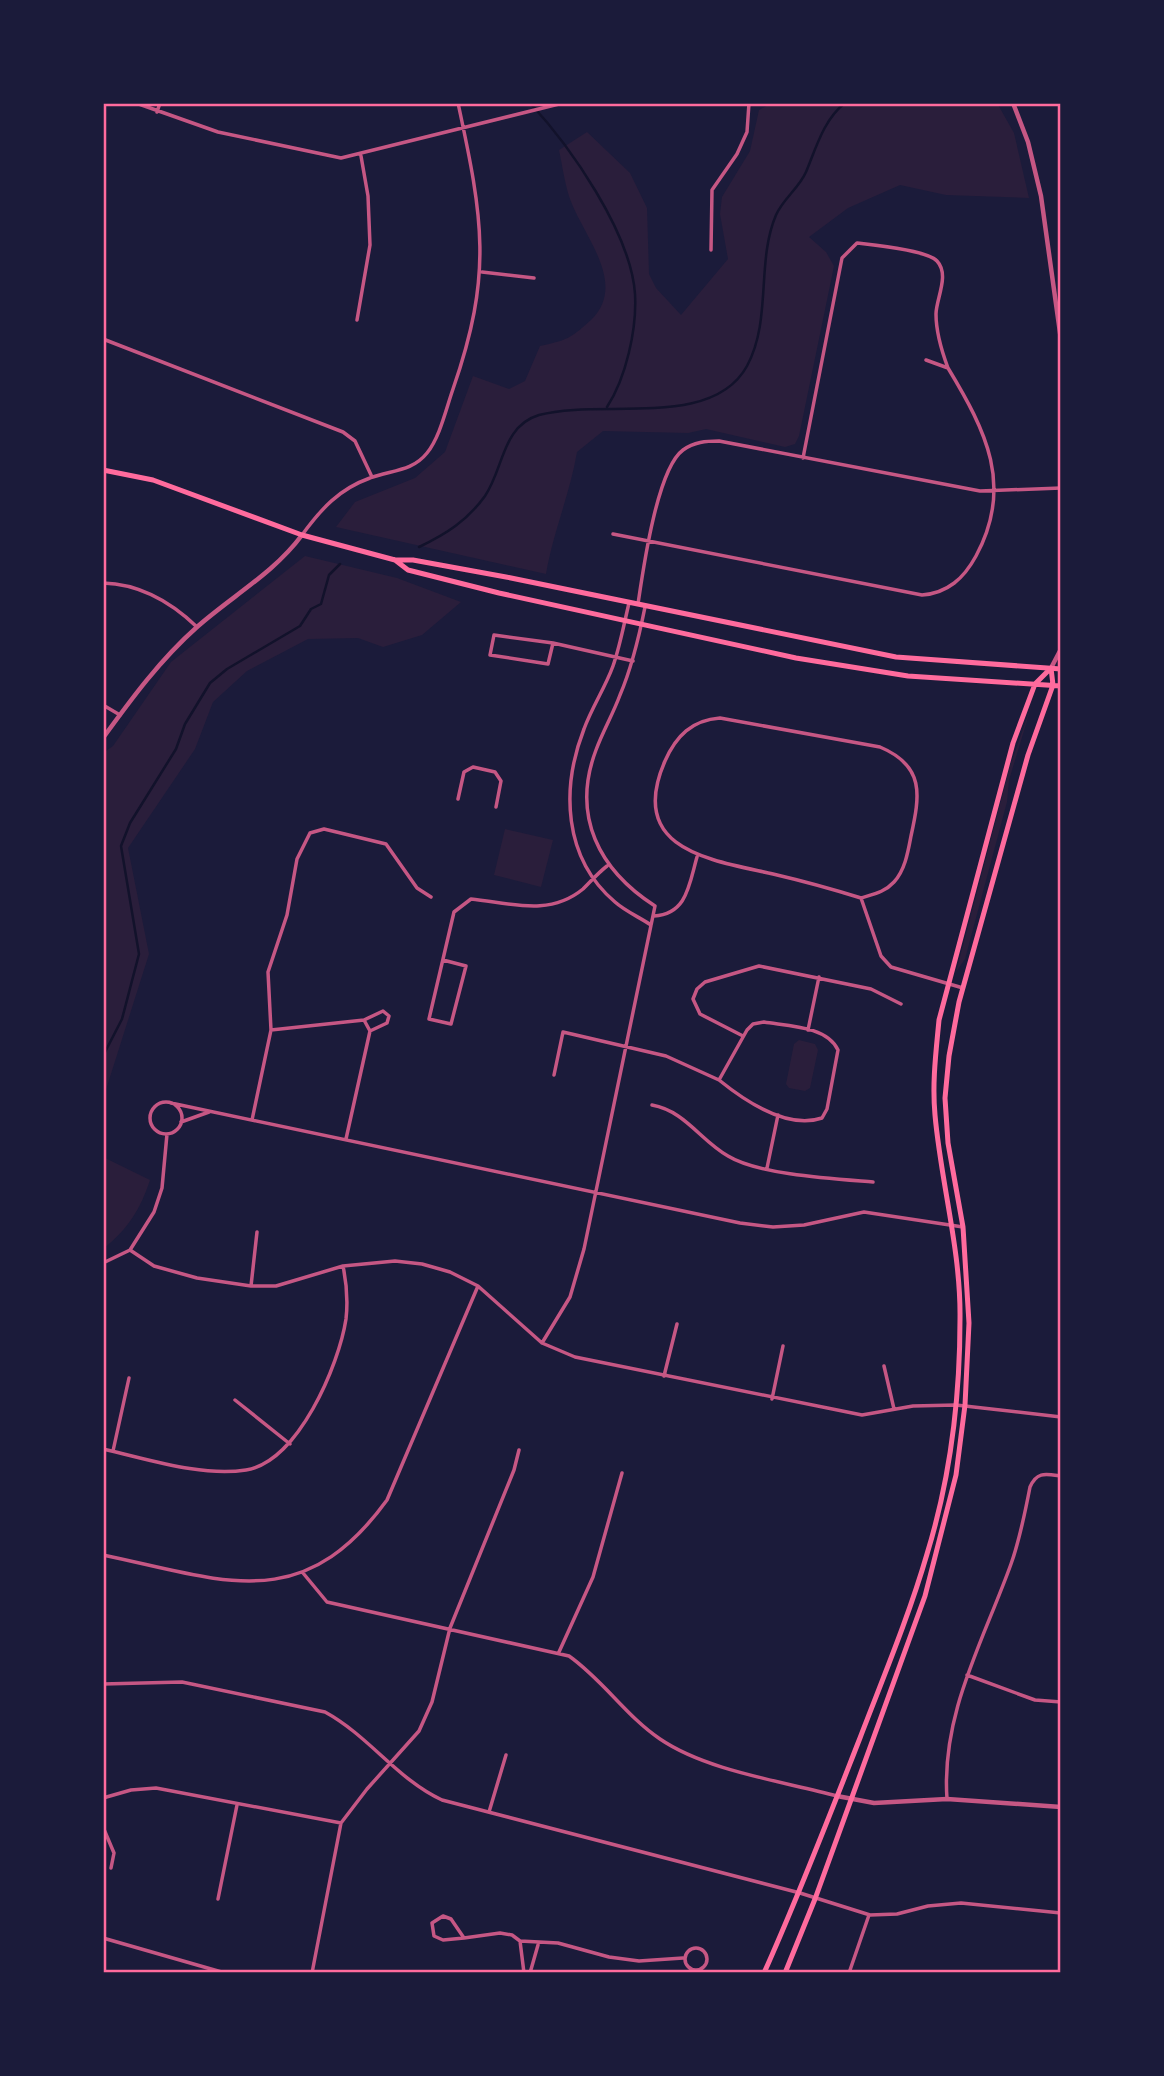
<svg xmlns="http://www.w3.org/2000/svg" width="1164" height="2076" viewBox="0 0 1164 2076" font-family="'DM Sans',sans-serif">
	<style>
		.green { fill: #2a1e3b }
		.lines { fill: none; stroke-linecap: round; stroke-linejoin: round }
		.stream { stroke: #12122b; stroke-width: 2.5 }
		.minor { stroke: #c65784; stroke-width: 3.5 }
		.tertiary { stroke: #c65784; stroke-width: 4.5 }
		.secondary { stroke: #ff6b9d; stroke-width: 5 }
		.neatline { fill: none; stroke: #ff6b9d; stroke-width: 2.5 }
	</style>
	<rect width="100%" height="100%" fill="#1b1b3a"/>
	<!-- green -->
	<path class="green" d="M772 103H997L1014 133 1029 198 946 195 900 185 848 208 809 237 826 252 834 266 799 436 795 444 785 447 706 429 688 433 603 431 577 452C570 494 553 532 546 574L336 527 355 502 415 478 445 452 473 376 509 389 525 381 540 346C567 340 570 339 591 320 630 282 579 232 568 193 564 179 562 164 559 150L587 132 630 173 647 208 649 274 656 288 681 315 728 259 720 214 722 197 750 151 759 110Z
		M305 556 397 578 461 602 422 635 383 647 358 638 308 639 247 671 213 702 195 749 128 848 149 954 103 1099V753L113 746 171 662Z
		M1033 701 1009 780 1007 802 965 959 956 972 1010 766Z
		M505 829 553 840 541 887 494 875Z
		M799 1040 815 1044 818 1050 810 1088 805 1091 789 1088 786 1084 794 1044Z
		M103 1157 150 1180C140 1210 128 1229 103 1249Z"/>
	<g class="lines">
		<!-- stream -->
		<path class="stream" d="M530 103C570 146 631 233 635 294 637 329 626 378 607 407
			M419 547C446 534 467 521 485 496 504 468 502 426 539 415 601 398 712 430 747 366 772 320 756 262 776 215 783 199 799 188 806 172 816 148 824 119 845 103
			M103 1056 122 1019 139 954 121 846 130 823 176 749 185 724 210 683 227 669 300 626 311 609 321 604 329 575 340 564"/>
		<!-- minor -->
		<path class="minor" d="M136 103 218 132 341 158 563 103
			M157 112 160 103
			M711 250 712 190 737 154 747 132 749 103
			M482 272 534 278
			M357 320 370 245 368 196 361 156
			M103 339 343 432 355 441 372 477
			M803 458 842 258 857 243C873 245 927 250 937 261 950 275 936 299 936 314 936 332 942 352 948 368
			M613 534 922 595C948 593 964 578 976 556 1014 486 986 431 948 368L926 360
			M302 535C321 509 339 489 370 478 390 470 412 472 427 453 440 437 446 409 453 389 493 274 483 219 458 103
			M103 583C141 584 171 602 197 627
			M629 603C624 624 620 646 613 666 605 688 592 707 584 729 561 788 563 858 615 902 625 911 639 917 651 925
			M638 604C643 570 657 469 683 450 694 442 706 441 719 441L980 491 1061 488
			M553 643 494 635 490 655 548 664 553 643 633 661
			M103 705 120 715
			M458 799 464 772 473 767 495 772 501 781 496 807
			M861 898C874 894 885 892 894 882 905 870 908 852 911 836 920 795 925 766 880 747L720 718C692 720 676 736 665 761 626 850 711 860 773 874 803 881 832 889 861 898L881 956 891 967 963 988
			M654 916C687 914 689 885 697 857
			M443 960 466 966 451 1024 429 1019 454 912 471 899C510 903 549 917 583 889 591 881 598 873 607 866
			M364 1020 383 1011 389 1016 387 1023 370 1031
			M764 1022C788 1026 827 1026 838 1050L827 1109 822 1118C787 1130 745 1101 719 1080L747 1030 753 1024Z
			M271 1030 364 1020 370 1031 346 1139
			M808 1030 819 977
			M743 1036 700 1014 693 999 697 989 705 982 759 966 871 989 901 1004
			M554 1075 563 1032 666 1056 719 1080
			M150 1118a16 16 0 1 1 32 0a16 16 0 1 1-32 0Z
			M171 1103 740 1223 773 1227 804 1225 864 1212 963 1227
			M652 1105C685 1111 700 1140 728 1156 759 1175 836 1179 873 1182
			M252 1120 271 1030 268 972 287 915 297 859 310 833 324 829 386 844 417 888 431 897
			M181 1122 209 1112
			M767 1168 778 1115
			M130 1250 154 1266 197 1278 251 1286H276L343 1266 395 1261 422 1264 450 1272 478 1286 542 1343 575 1357 862 1415 913 1406 956 1405 1061 1417
			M103 1263 130 1250 154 1212 162 1188 167 1134
			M251 1286 257 1232
			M542 1343 570 1297 584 1249 655 906C599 870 571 816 596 750 603 731 613 714 620 695 632 667 639 637 645 607
			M884 1366 894 1409
			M664 1376 677 1324
			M772 1399 783 1346
			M235 1400 290 1444
			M103 1449C148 1459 201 1477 246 1470 298 1462 339 1365 346 1319 348 1301 347 1285 343 1266
			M113 1451 129 1378
			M103 1555C223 1580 302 1617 387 1500L478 1286
			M303 1573 327 1602 569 1656C603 1680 626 1716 660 1739 707 1771 782 1781 837 1796
			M559 1652 593 1577 622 1473
			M967 1675 1035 1700 1061 1702
			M103 1684 182 1682 325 1712C369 1736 398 1780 442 1800L800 1893 870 1915 897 1914 928 1906 961 1903 1061 1913
			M103 1798 131 1790 156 1788 341 1823
			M947 1799C941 1714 983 1642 1011 1564 1020 1539 1025 1513 1030 1487 1037 1471 1046 1474 1061 1476
			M489 1812 506 1755
			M103 1827 114 1853 111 1868
			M218 1899 237 1805
			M443 1916 451 1919 464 1938 443 1940 434 1936 432 1923Z
			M103 1938 225 1973
			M464 1938 500 1933 512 1935 520 1941 558 1943 609 1957 639 1961 683 1958
			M520 1941 524 1973
			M685 1959a11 11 0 1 1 22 0a11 11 0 1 1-22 0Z
			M312 1973 341 1823 367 1789 419 1731 432 1702 450 1628 514 1470 519 1450
			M530 1973 538 1945
			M849 1973 869 1915"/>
		<!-- tertiary -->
		<path class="tertiary" d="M1013 103 1028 142 1041 196 1061 340
			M1051 668 1061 649
			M103 738C132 698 160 660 197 627 232 596 274 573 302 535
			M837 1796 874 1803 947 1799 1061 1807"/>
		<!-- secondary -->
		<path class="secondary" d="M103 470 153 480 302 535 395 560H413L506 577 896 657 1061 669
			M395 560 408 570 499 593 796 658 908 676 1061 686
			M764 1973C799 1895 829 1817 860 1738 883 1678 909 1616 927 1554 950 1479 960 1398 960 1319 961 1251 941 1183 935 1115 932 1083 936 1052 939 1020L1013 743 1035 684 1051 668
			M785 1973 815 1899 925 1596 956 1475 965 1405 969 1323 963 1227 948 1143 945 1098 949 1056 959 1002 1028 755 1053 685 1051 668"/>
	</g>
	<!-- border -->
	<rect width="1164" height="2076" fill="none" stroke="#1b1b3a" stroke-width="210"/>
	<rect x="105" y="105" width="954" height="1866" class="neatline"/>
</svg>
